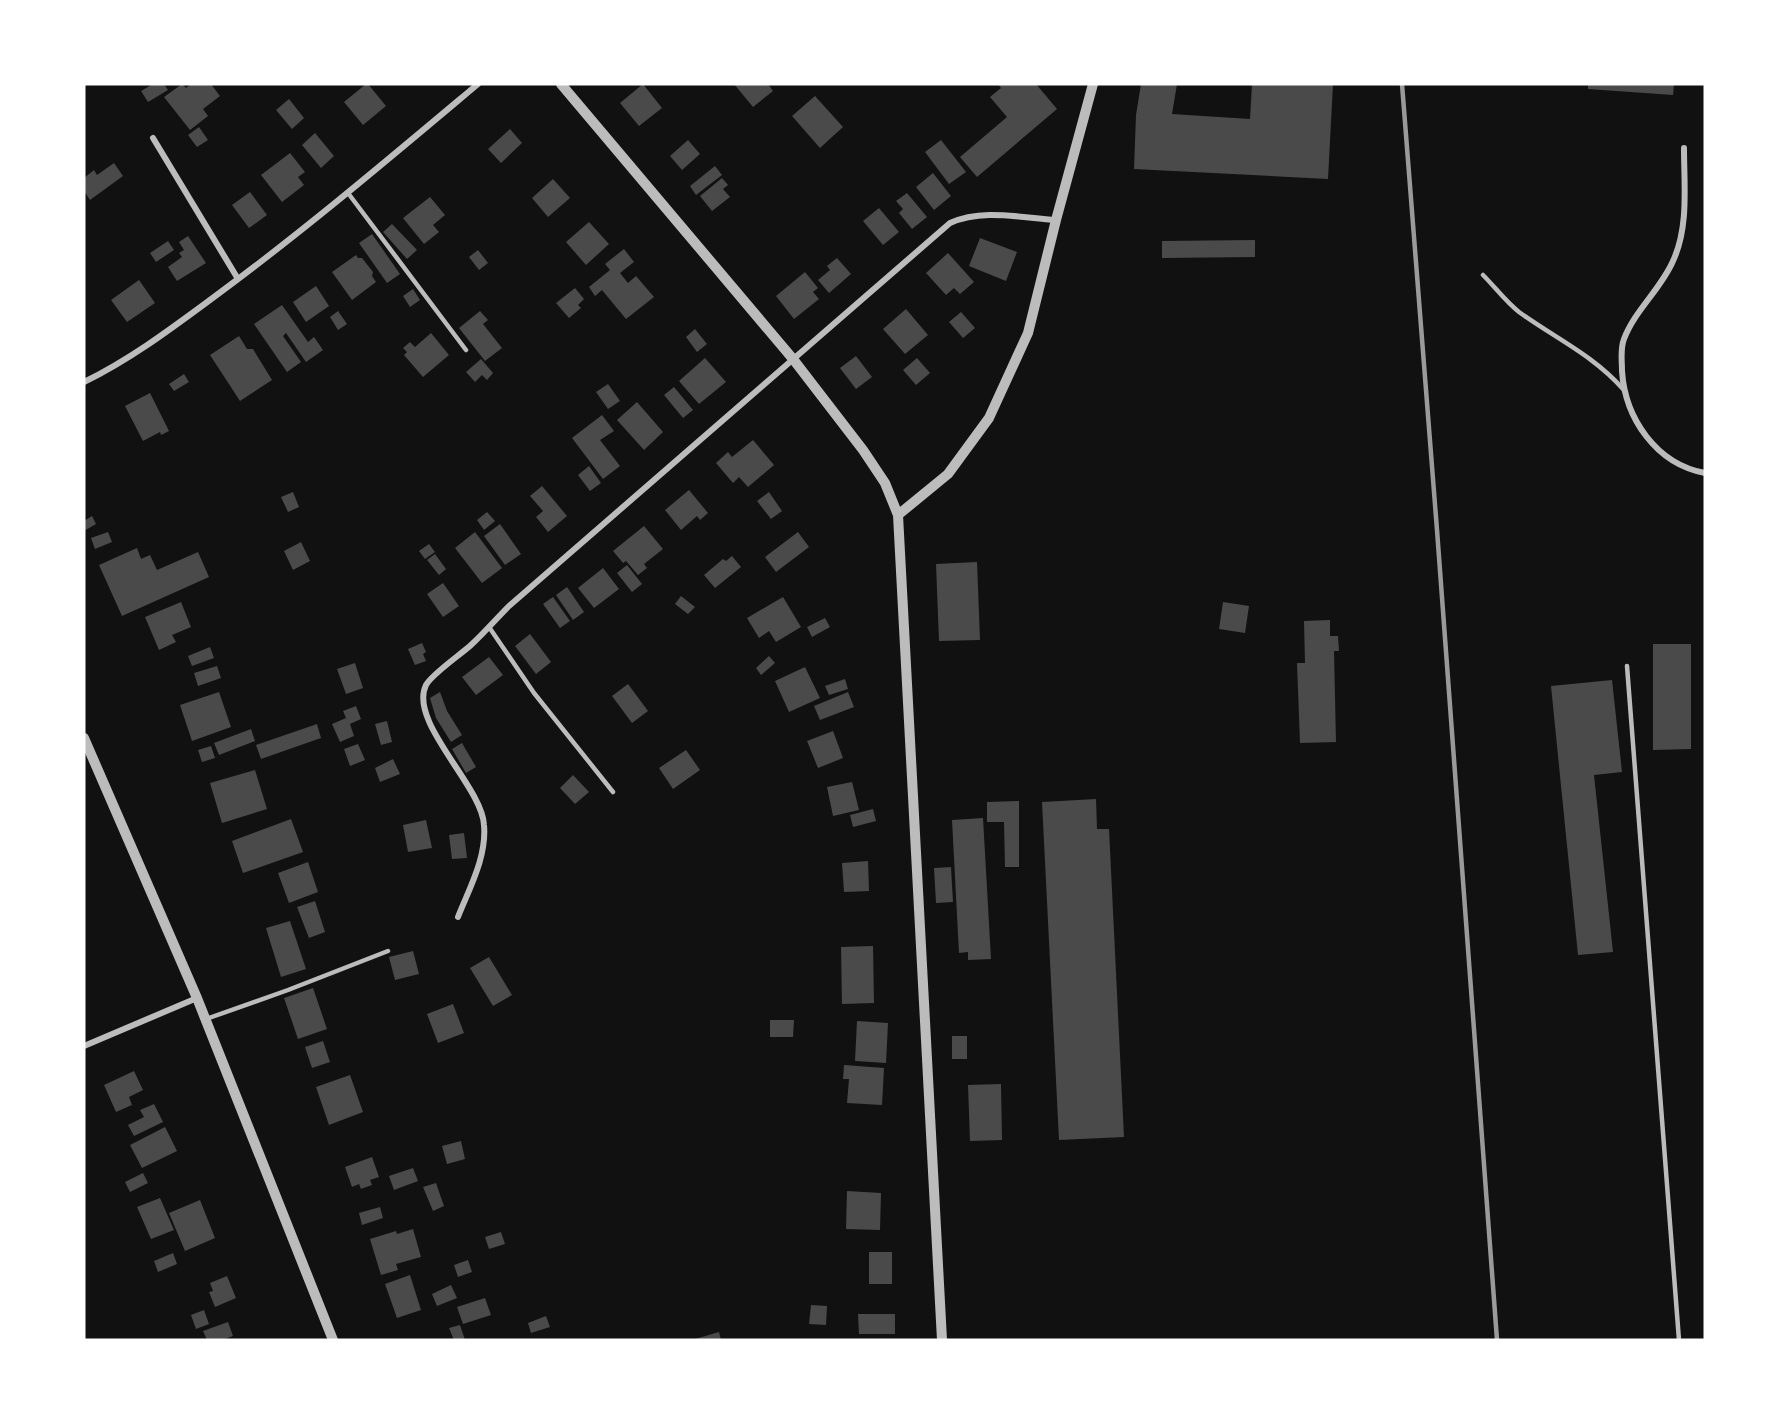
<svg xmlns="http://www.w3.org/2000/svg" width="1789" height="1424" viewBox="0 0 1789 1424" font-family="Inter,sans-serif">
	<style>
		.building { fill: #4a4a4a }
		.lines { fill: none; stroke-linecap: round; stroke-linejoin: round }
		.service { stroke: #bcbcbc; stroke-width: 4.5 }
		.minor { stroke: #bcbcbc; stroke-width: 6 }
		.tertiary { stroke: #bcbcbc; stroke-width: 10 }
		.rail { stroke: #9a9a9a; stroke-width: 4.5 }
	</style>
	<rect width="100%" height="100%" fill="#111"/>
	<!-- building -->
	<path class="building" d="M153 84H164L168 90 148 102 141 91Z
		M182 84 186 88 191 84H211L220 96 203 109 208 116 190 130 164 97Z
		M366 84H368L386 106 363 125 344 102Z
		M643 84 662 108 639 126 620 103Z
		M734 84H768L773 91 753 107Z
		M998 84H1036L1057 109 977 177 960 157 1007 117 990 97 1001 88Z
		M1141 84H1177L1172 114 1250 119 1252 84H1333L1328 179 1134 169 1136 115Z
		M1588 84H1674L1673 95 1588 89Z
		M815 96 843 127 820 148 792 116Z
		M289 99 304 118 292 129 276 110Z
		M199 127 208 140 197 147 188 135Z
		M510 129 522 143 501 163 488 149Z
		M315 133 334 156 321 168 302 145Z
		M688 140 700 154 682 170 670 156Z
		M941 140 966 172 949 184 925 152Z
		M290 153 305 172 298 177 304 185 282 202 261 175Z
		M114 163 123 176 90 200 84 191V178L94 170 97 175Z
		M715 166 722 175 696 195 690 186Z
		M933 173 951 196 934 210 916 187Z
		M722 178 728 185 723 189 730 197 712 211 700 196Z
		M553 179 570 198 548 217 532 198Z
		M250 192 267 215 249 228 232 205Z
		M907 193 927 217 912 229 899 213 903 209 896 201Z
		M430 197 445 215 433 225 439 232 424 244 403 218Z
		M879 208 899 232 883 245 863 221Z
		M589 222 609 244 586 265 566 242Z
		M392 224 417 250 407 259 383 232Z
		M372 234 400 274 387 283 359 243Z
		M188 236 206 263 177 281 168 267 182 257 179 253 184 250 179 242Z
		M980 238 1017 252 1006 281 969 266Z
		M1255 240V257L1162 258V241Z
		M168 241 174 250 156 262 150 253Z
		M624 249 634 262 620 273 628 283 636 276 654 297 626 319 602 290 595 296 589 287 610 270 605 264Z
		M478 250 488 263 479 270 469 257Z
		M948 253 974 282 960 294 954 288 946 295 926 273Z
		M356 255 358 258H362L373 272 372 276 376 282 352 300 332 272Z
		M837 258 851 274 829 293 818 280 830 270 827 266Z
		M805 272 818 288 813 292 819 299 794 319 776 296Z
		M139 280 155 303 127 322 111 300Z
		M316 286 329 306 306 322 293 302Z
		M575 288 584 299 578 305 581 308 569 318 556 303Z
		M413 289 420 300 410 307 403 296Z
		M282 305 308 342 314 337 323 350 306 362 286 333 283 336 301 362 287 372 254 324Z
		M906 309 928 335 905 354 883 329Z
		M338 311 347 324 338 330 330 317Z
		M480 311 488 320 483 324 502 348 485 361 459 328Z
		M961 312 975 328 963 338 949 322Z
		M695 329 707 344 697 352 686 337Z
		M431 333 449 355 423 377 404 355 407 352 403 348 410 342 415 347Z
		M239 336 247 349H253L272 380 240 401 210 355Z
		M856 356 872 377 856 389 840 368Z
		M705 358 726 382 699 404 679 381Z
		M917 358 930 373 916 385 903 370Z
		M481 359 493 373 487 380 482 375 475 382 466 372Z
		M184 374 189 382 174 391 169 384Z
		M608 384 620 401 608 409 596 392Z
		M674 387 693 410 683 418 664 395Z
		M150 393 169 431 161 435 160 432 143 441 125 406Z
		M637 402 663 432 644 450 617 420Z
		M602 415 614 431 600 440 620 466 603 479 572 438Z
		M753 440 774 465 748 487 739 477 733 483 716 463 728 452 732 457Z
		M589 466 601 483 590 491 578 475Z
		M542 486 567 516 548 532 536 517 543 511 530 496Z
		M689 490 708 513 700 520 697 516 681 530 665 510Z
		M293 492 299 507 288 512 281 497Z
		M769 492 782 511 771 519 757 501Z
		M487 512 495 521 484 530 477 520Z
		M92 516 96 524 84 531V521Z
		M500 524 521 554 505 565 484 536Z
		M644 526 663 549 644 564 647 568 638 575 626 561 623 563 613 551Z
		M108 532 112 542 95 549 91 538Z
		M475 532 502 568 482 583 455 548Z
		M798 532 809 547 776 572 765 557Z
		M301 542 310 561 293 570 284 551Z
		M429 544 435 552 425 559 419 551Z
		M137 548 141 559 150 555 157 570 198 552 209 577 122 616 99 565Z
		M435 554 446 569 439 575 427 560Z
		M732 556 741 567 715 588 704 575 723 559 726 561Z
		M977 562 980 640 939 641 936 564Z
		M627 565 642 584 632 592 617 573Z
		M603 568 619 589 594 608 578 588Z
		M443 583 459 606 443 617 427 594Z
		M567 587 584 612 573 620 556 595Z
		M681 596 695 607 688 614 675 604Z
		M553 597 570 621 560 628 543 604Z
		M783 597 801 627 776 642 769 631 759 638 747 618Z
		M181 602 191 627 172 635 176 642 159 650 145 617Z
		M1223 602 1249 606 1245 633 1219 629Z
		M825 618 830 627 812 637 807 627Z
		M1330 620V636H1338L1339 651H1334L1336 742 1300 743 1297 663H1305L1304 621Z
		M530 634 551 662 536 674 515 646Z
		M422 643 426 652 423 654 426 661 415 665 408 649Z
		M1653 644H1691V749L1653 750Z
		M210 647 214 658 192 666 188 656Z
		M769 656 775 663 761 675 756 668Z
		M489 657 503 675 476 695 462 677Z
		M355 663 363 688 346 694 337 669Z
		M217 666 221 678 198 686 194 673Z
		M805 667 820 698 789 712 775 681Z
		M845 679 848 689 829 695 825 686Z
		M1612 680 1622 772 1594 775 1613 952 1578 955 1551 686Z
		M628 684 648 711 632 723 612 696Z
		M219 692 231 727 192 741 180 705Z
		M440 692 447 711 462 735 451 742 436 718 430 698Z
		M848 692 854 707 820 720 814 706Z
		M356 706 361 719 350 724 354 736 340 742 332 724 346 718 343 711Z
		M387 721 392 742 381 745 375 724Z
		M317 724 321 738 261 759 256 745Z
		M251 729 255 741 219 755 214 743Z
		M833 731 843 758 818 768 807 741Z
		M462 743 476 767 466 773 452 749Z
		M358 744 365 760 350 766 344 749Z
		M211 746 215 758 202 762 198 750Z
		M686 750 700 770 673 789 659 768Z
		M393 759 400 774 380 782 375 768Z
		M255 770 267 809 222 823 210 783Z
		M573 775 589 792 575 804 560 788Z
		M852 782 859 810 833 816 827 787Z
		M1096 799 1097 829H1109L1124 1137 1059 1140 1042 802Z
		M1019 801V867H1005L1004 822H987V802Z
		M873 809 876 821 853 827 850 815Z
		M983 818 991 959 968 960V952L959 953 952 820Z
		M291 819 303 852 243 873 232 841Z
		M426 820 432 848 408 852 403 825Z
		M464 833 467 858 452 859 449 835Z
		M868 861 869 891 844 892 842 863Z
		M308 862 318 892 289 903 278 873Z
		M951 867 953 902 936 903 934 868Z
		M315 901 325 932 309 938 297 907Z
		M290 921 306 969 281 977 266 928Z
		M873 946 874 1003 842 1004 841 947Z
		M413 951 419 974 395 980 389 957Z
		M489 957 512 995 493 1006 470 968Z
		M313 988 327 1029 298 1039 284 998Z
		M453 1004 464 1033 438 1043 427 1014Z
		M770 1020H794L793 1037H770Z
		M857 1021 888 1023 886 1063 855 1061Z
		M952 1036H967V1059H952Z
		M323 1041 330 1062 312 1068 305 1047Z
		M844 1065 884 1068 882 1105 847 1103 849 1079H843Z
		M134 1071 143 1090 129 1097 132 1105 116 1112 104 1085Z
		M350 1075 363 1112 329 1125 316 1087Z
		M1001 1084 1002 1140 970 1141 968 1085Z
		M154 1104 163 1122 134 1136 128 1125 144 1117 140 1110Z
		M165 1127 177 1151 142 1168 130 1145Z
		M461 1141 465 1159 447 1164 442 1146Z
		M372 1157 379 1177 370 1180 372 1185 361 1189 359 1184 352 1187 345 1167Z
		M413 1168 418 1181 394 1190 389 1176Z
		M143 1173 148 1183 130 1192 125 1182Z
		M436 1183 444 1206 433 1211 423 1187Z
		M847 1191 881 1193 880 1230 846 1229Z
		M160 1198 174 1230 151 1239 137 1207Z
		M200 1200 215 1238 185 1251 169 1213Z
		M380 1207 383 1218 362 1225 359 1213Z
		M413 1229 421 1257 396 1264 398 1270 381 1275 370 1239 396 1231 397 1234Z
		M501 1232 505 1244 489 1249 485 1237Z
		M869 1252H892V1284H869Z
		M173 1253 177 1264 158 1272 154 1261Z
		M468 1260 472 1272 458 1277 454 1265Z
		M410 1275 421 1310 397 1318 385 1284Z
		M227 1276 236 1298 215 1307 209 1292 213 1291 210 1283Z
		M451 1285 457 1298 437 1306 432 1294Z
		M485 1298 491 1315 463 1324 457 1307Z
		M811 1305 827 1306 826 1325 809 1324Z
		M204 1310 209 1324 196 1329 191 1315Z
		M858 1314H895V1334H859Z
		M546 1316 550 1327 531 1333 528 1323Z
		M228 1322 233 1336 222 1340H207L203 1331Z
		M460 1325 465 1340H454L449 1328Z
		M719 1332 721 1340H695V1339Z"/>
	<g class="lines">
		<!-- service -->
		<path class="service" d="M348 193 466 350
			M1483 275C1495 287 1506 302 1519 312 1555 338 1593 355 1623 389
			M489 627 534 693 613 792
			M1627 666 1679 1340
			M206 1019 288 990 388 951"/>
		<!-- minor -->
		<path class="minor" d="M153 138 238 279
			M1684 148C1684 185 1689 227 1673 261 1661 289 1635 310 1624 339 1620 349 1622 360 1622 371 1625 418 1656 464 1705 473
			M84 382C131 359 172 328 214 297 305 230 391 157 478 84
			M458 917C469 889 487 857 484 825 482 786 408 722 426 685 432 674 460 655 471 645 484 633 496 619 509 606L950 223C982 208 1022 218 1056 220
			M84 1046 197 998"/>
		<!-- tertiary -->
		<path class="tertiary" d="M561 84 793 359 863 450 885 483 898 515 942 1340
			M898 515 948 474 989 418 1028 333 1056 220 1093 84
			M84 738 197 998 333 1340"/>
		<!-- rail -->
		<path class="rail" d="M1402 84 1437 530 1497 1340"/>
	</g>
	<!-- border -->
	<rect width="1789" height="1424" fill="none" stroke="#ffffff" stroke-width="171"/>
</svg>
